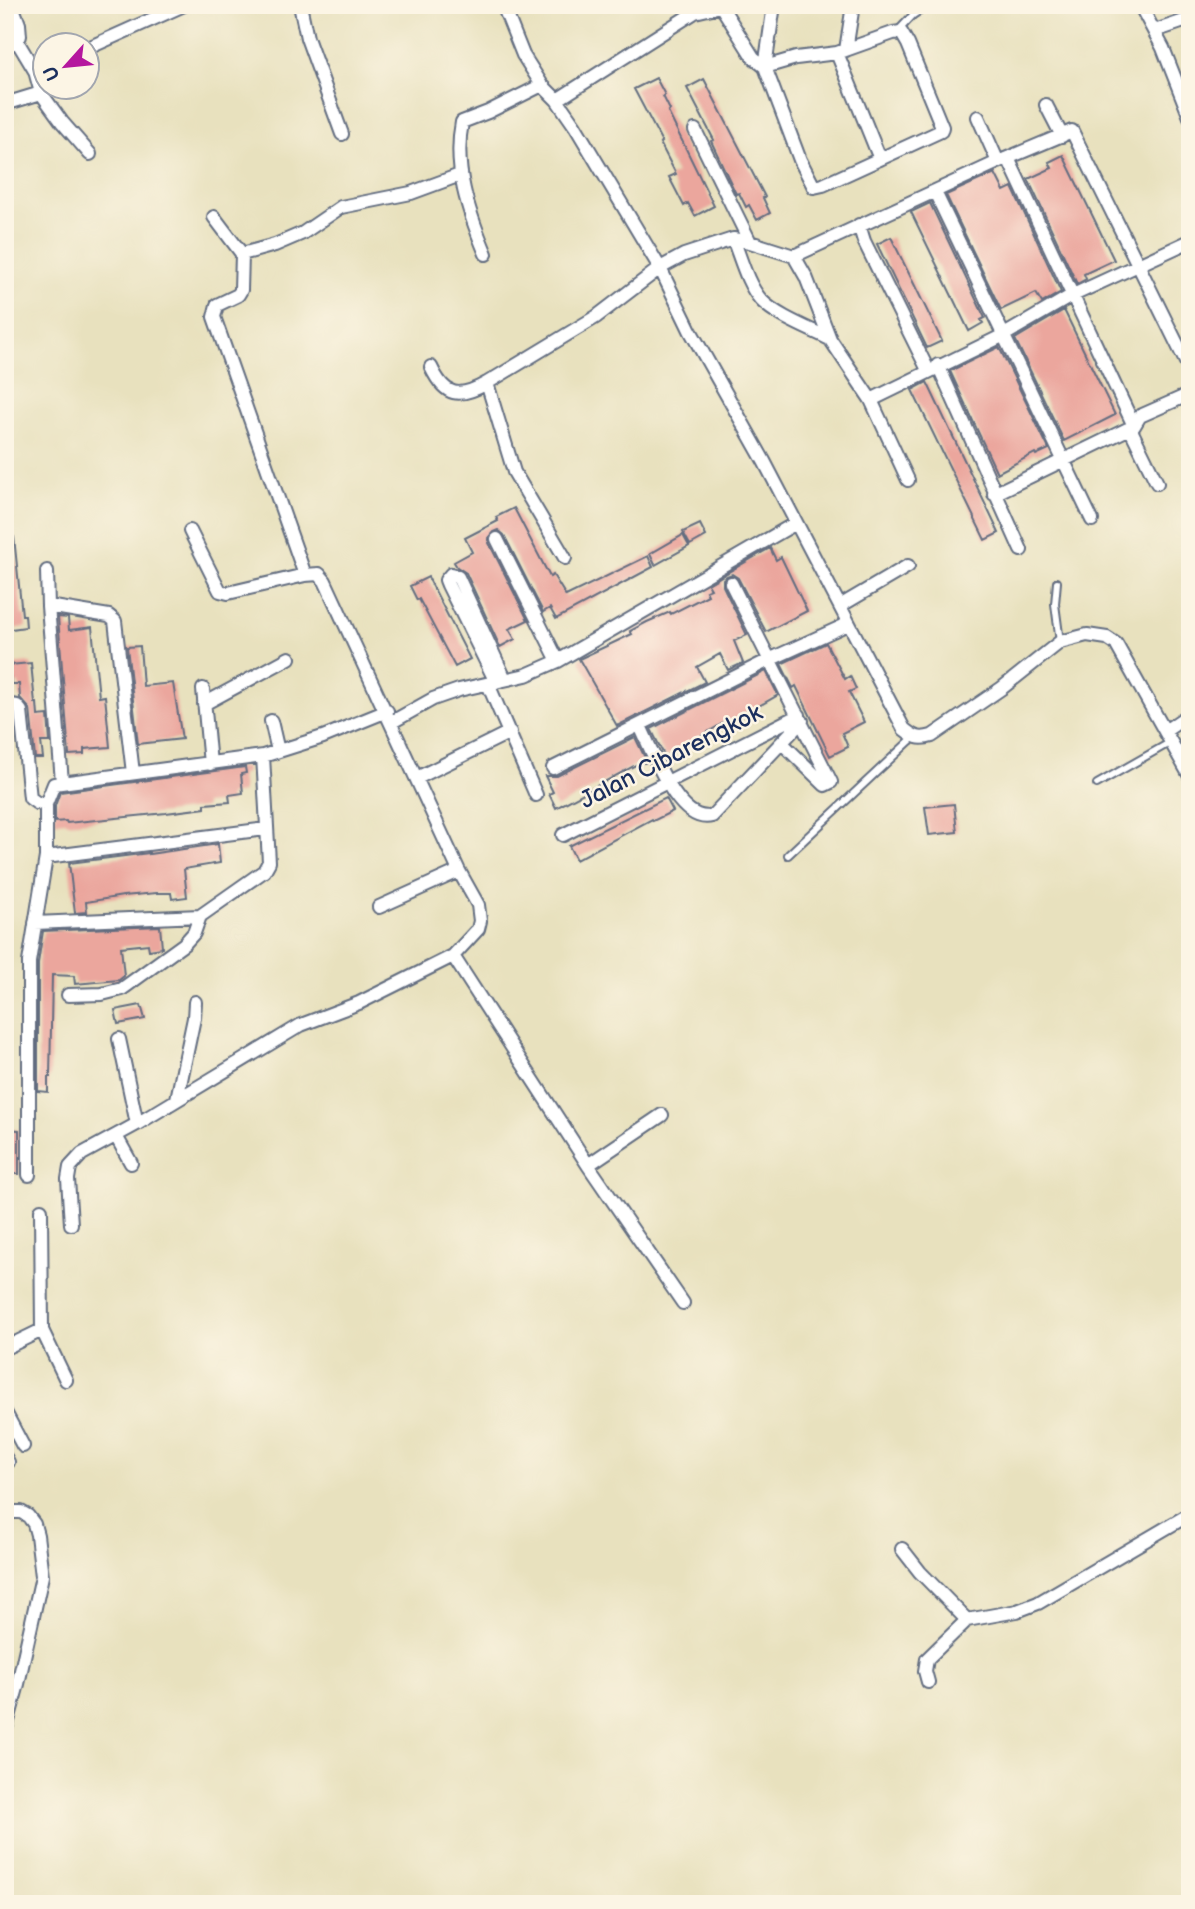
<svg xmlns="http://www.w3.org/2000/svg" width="1195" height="1909" viewBox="0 0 1195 1909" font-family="'Balsamiq Sans',sans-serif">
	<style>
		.building { fill: #eba69d }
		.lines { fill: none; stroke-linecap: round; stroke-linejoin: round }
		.lane-casing { stroke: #636d80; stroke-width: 10 }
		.street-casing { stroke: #636d80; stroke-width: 16 }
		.lane { stroke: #fff; stroke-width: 6 }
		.street { stroke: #fff; stroke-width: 12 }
		.labels { text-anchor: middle; stroke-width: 5; stroke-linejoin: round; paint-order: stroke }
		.street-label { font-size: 24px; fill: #1b2f5e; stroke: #fcf5e5 }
	</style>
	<rect width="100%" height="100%" fill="#fcf5e5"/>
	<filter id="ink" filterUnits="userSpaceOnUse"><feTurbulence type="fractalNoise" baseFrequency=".0143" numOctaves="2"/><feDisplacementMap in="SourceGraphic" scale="14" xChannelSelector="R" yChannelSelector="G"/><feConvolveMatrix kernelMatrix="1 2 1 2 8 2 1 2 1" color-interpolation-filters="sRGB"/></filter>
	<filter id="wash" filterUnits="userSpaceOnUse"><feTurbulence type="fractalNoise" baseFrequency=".00686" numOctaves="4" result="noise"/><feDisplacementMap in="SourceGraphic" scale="28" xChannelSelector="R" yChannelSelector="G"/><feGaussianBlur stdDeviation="1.57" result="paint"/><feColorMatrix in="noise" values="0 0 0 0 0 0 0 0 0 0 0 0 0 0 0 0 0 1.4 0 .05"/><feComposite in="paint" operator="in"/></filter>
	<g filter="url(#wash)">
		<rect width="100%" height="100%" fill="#e8e1be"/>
		<g id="blocks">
			<!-- building -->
			<path class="building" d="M656 78 665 95 663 96 670 110 668 112 714 206 695 216 688 203 684 206 669 177 676 174 660 143 662 142 634 89Z
				M704 79 765 197 763 198 770 213 757 220 749 205 746 207 739 193 736 194 711 141 714 140 687 88Z
				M1063 155 1114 260 1084 274 1086 279 1077 284 1028 179 1052 168 1049 162Z
				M995 173 1004 191 1012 187 1061 292 1042 303 1036 293 1001 310 946 195Z
				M930 203 985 318 981 320 983 323 969 331 911 212Z
				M891 237 942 341 927 348 877 244Z
				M1064 310 1115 415 1064 441 1015 339Z
				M999 347 1049 449 1036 455 1035 453 997 473 950 371Z
				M927 382 999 533 985 540 912 390Z
				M514 508 550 577 553 575 566 596 648 556 653 567 556 619 550 608 543 612 504 535 498 530 493 532 488 538 489 543 528 620 509 629 515 639 500 647 466 573 457 567 454 562 472 552 465 538 498 521 496 517Z
				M700 524 706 536 690 545 683 532Z
				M683 535 689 546 655 565 650 554Z
				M5 537H14L22 615H25L26 627 11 629 9 608H5Z
				M770 548 776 560 781 557 807 611 766 632 738 578 732 574 727 576 723 579V586L747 635 734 641 743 663 728 670 720 654 697 667 705 682 617 726 579 659 632 634 630 631 647 622 670 612 671 614 708 595 706 591 711 589 708 584Z
				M428 577 470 659 455 667 419 599 417 600 410 586Z
				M58 617 68 618 69 630 92 627 99 697 105 696 110 747 84 749V754L69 755Z
				M826 643 845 679 850 676 856 689 849 692 864 722 842 733 848 747 830 756 796 686 793 688 781 664Z
				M140 646 143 686 173 683 182 739 138 744 127 647Z
				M31 663 35 703H37L38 716 48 715 50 742H41L43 758H35L30 709 20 698 19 684H11L9 665Z
				M766 671 778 695 738 718 740 721 728 727 725 722 665 757 651 729Z
				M635 737 647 762 644 763 643 761 556 808 549 794 553 792 545 776H557Z
				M245 767 246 773 241 774 243 793 229 795 230 802 205 804V808L166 813 67 823 66 821 55 822V806L60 792Z
				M666 798 673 811 653 821 652 819 576 860 569 846Z
				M954 804 957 832 929 835 925 807Z
				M218 844 220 863 184 869 187 897 172 899 171 893H157L123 896 86 902 87 912 75 913 69 863 149 853V854Z
				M160 926 162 948 149 950 148 944 121 947 124 976 119 980 75 984 74 976 52 975 50 1077H48V1092L38 1091V963L43 931Z
				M141 1005 145 1019 118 1024 115 1010Z
				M5 1129 19 1130V1174H5Z"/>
		</g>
	</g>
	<g filter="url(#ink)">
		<use href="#blocks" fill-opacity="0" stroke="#636d80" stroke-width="2"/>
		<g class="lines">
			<defs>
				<path id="lane" d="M898 31 913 15 928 5
					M1057 582 1055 604 1060 642
					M1097 784 1171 742
					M788 855 914 737"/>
				<path id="street" d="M300 5 307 38 342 134
					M503 5 523 55 542 85 557 100 575 126 660 268 690 330 764 461 904 729C914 737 919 740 932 736L1002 688 1060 642 1087 635 1107 638 1116 644 1190 776
					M1140 5 1163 48 1190 117
					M1155 31 1190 19
					M17 41 35 71 41 93 62 122 90 154
					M5 48 20 36 19 24 12 5
					M88 48 184 5
					M846 50 853 5
					M837 53 880 159
					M557 100 695 12 721 6 753 57 765 67 796 58 837 53 893 33 901 32 908 44 942 127 941 131 823 185 814 187 800 160 765 67 774 5
					M5 104 41 93
					M1046 105 1062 136
					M978 117 998 162
					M695 130 750 242
					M1008 158 1134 426
					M935 192 1092 520
					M214 217 242 254 241 290 238 295 217 305 214 317 305 575
					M859 225 864 241 928 370
					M733 239C741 259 747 284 761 300 776 316 810 329 830 339
					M242 254 275 245 303 233 341 207 411 193 460 175
					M486 254C468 211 453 168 462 122L488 112 542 85
					M794 256 806 277 830 339 871 400 908 480
					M938 365 1021 550
					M431 367C445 397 459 399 487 383
					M871 400 1004 335 1071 296 1190 241
					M1130 428 1157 483
					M994 494 1134 426 1140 416 1190 394
					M497 539 558 661
					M565 558 514 472 487 383 596 317 660 268 684 255 733 239 750 242 794 256 998 162 1072 131 1190 370
					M47 571 48 606 62 782
					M731 583 831 782 825 785 782 743
					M48 606 109 616 115 621 133 773
					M840 606 908 566
					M496 682 448 585 446 580 451 574 458 577 505 679
					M488 684 536 795
					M203 689 210 764
					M5 704 17 706 21 711 30 798 37 803 46 804
					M204 704 289 658
					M271 721 278 751
					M392 722 433 699 459 690 526 675 558 661 796 523
					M640 726C653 752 678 825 712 816L802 721
					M1165 731 1190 714
					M553 768 771 659 848 624
					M417 778 510 732
					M563 835 799 715
					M46 857 266 829
					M379 907 459 871
					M35 923 200 916 264 871 269 862 263 756
					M453 956 588 1165 683 1303
					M68 995 102 994 122 989 184 944 194 933 200 916
					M119 1039 137 1124
					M177 1099 194 1018 195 1002
					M116 1136 131 1163
					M588 1165 662 1115
					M29 1175V962L46 857V804L54 784 263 756 323 737 387 711
					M41 1210 42 1330 66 1380
					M71 1224 68 1179 70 1167 82 1154 137 1124 301 1025 359 1003 453 956 478 929 480 921 478 905 459 871 325 581 319 574 305 575 228 593 220 591 190 531
					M5 1348 42 1330
					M5 1412 23 1446
					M5 1457 8 1462
					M5 1512H21L28 1516 34 1524 37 1535 42 1576 18 1684 5 1732
					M902 1549 920 1572 967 1620 1017 1611 1038 1603 1190 1514
					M928 1682 925 1671 927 1659 967 1620"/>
			</defs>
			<!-- lane casing -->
			<use href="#lane" class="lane-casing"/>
			<!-- street casing -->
			<use href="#street" class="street-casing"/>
			<!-- lane -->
			<use href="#lane" class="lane"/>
			<!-- street -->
			<use href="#street" class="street"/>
		</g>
	</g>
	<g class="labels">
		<!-- street labels -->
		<g class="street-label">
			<text transform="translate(671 756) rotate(-27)" y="8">Jalan Cibarengkok</text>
		</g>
	</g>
	<!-- margin -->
	<rect width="1195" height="1909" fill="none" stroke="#fcf5e5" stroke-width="28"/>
	<!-- north arrow -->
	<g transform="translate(66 66) rotate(243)"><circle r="33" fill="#fcf5e5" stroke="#a2a6af" stroke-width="2"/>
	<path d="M0-5L12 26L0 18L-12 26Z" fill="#b5179e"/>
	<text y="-10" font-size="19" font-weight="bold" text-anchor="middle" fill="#1b2f5e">U</text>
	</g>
</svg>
